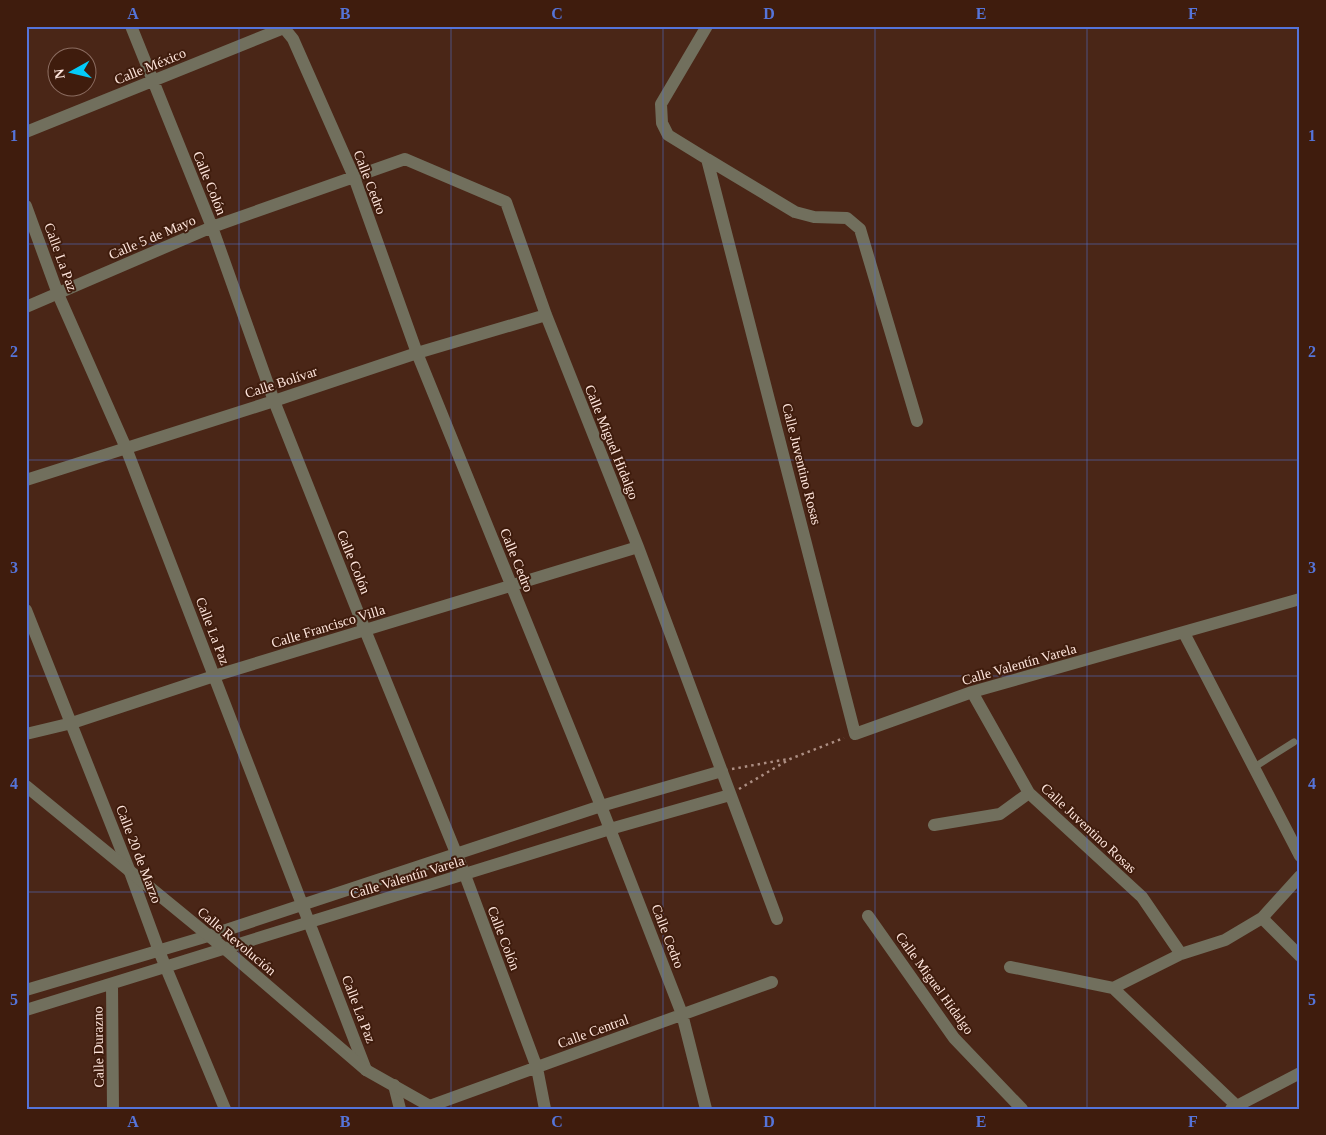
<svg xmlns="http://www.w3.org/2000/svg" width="1326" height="1135" viewBox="0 0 1326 1135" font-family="'Times New Roman',serif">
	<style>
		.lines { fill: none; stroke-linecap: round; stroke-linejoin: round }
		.path { stroke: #ac8e83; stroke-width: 2.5; stroke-dasharray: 2.5 4; stroke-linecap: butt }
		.service { stroke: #716f5d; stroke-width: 7 }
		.minor { stroke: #716f5d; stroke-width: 12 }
		.tertiary { stroke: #716f5d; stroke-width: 12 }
		.grid { fill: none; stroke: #5574d9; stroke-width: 1; stroke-opacity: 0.55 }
		.labels { text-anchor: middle; stroke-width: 4; stroke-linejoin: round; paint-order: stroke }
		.street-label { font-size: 14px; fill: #fee5dc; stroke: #3f1c0d }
		.neatline { fill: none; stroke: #5574d9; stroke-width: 2 }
		.grid-label { font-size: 16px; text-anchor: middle; font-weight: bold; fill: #5574d9 }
	</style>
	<rect width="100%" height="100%" fill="#4a2617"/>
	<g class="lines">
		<!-- path -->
		<path class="path" d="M732 769 788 759
			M739 789 790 759 844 738"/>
		<!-- service -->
		<path class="service" d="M1253 768 1294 742"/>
		<!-- minor -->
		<path class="minor" d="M131 26 212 227 274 401 365 630 465 875 537 1068 545 1109
			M707 26 661 104 662 123 668 135 707 159 855 734 972 692 1300 599
			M26 132 284 28 293 39 354 177 417 353 601 806 682 1014 706 1109
			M707 159 795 212 814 217 847 218 860 229 917 421
			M26 206 58 294 126 448 366 1070
			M26 307 212 227 405 159 506 202 546 315 638 547 777 919
			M26 480 274 401 417 353 546 315
			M26 610 130 872 159 951 225 1109
			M1184 633 1300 856
			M972 692 1029 793 1142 897 1181 954
			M26 734 72 723 214 676 638 547
			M934 825 1000 814 1029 793
			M868 916 954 1038 1022 1109
			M1262 918 1300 956
			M1010 967 1113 988
			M112 984 113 1109
			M1113 988 1181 954 1225 940 1262 918 1300 876
			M1113 988 1240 1109
			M26 990 208 936 601 806 722 771
			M26 1010 610 829 730 795
			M394 1085 400 1109
			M430 1106 772 982"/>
		<!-- tertiary -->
		<path class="tertiary" d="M26 786 225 949 366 1070 435 1109
			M1231 1109 1300 1073"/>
	</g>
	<!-- grid -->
	<path class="grid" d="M239 26V1109M451 26V1109M663 26V1109M875 26V1109M1087 26V1109M26 244H1300M26 460H1300M26 676H1300M26 892H1300"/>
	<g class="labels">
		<!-- street labels -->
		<g class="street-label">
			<text transform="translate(150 66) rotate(-22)" y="5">Calle México</text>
			<text transform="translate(370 182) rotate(69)" y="5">Calle Cedro</text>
			<text transform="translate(210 183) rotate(68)" y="5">Calle Colón</text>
			<text transform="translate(152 237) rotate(-23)" y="5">Calle 5 de Mayo</text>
			<text transform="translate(61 257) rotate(70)" y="5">Calle La Paz</text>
			<text transform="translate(281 382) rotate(-18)" y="5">Calle Bolívar</text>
			<text transform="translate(612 442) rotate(68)" y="5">Calle Miguel Hidalgo</text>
			<text transform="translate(802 464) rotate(76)" y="5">Calle Juventino Rosas</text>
			<text transform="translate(517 560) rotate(68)" y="5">Calle Cedro</text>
			<text transform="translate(354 562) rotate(68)" y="5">Calle Colón</text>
			<text transform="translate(328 626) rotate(-17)" y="5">Calle Francisco Villa</text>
			<text transform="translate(213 631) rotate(69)" y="5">Calle La Paz</text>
			<text transform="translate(1019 664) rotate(-16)" y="5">Calle Valentín Varela</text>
			<text transform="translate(1089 828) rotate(43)" y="5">Calle Juventino Rosas</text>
			<text transform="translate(139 854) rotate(69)" y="5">Calle 20 de Marzo</text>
			<text transform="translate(407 877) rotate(-17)" y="5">Calle Valentín Varela</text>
			<text transform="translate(668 936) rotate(69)" y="5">Calle Cedro</text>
			<text transform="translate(504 938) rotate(69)" y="5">Calle Colón</text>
			<text transform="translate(237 941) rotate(40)" y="5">Calle Revolución</text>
			<text transform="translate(935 983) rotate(54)" y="5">Calle Miguel Hidalgo</text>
			<text transform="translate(359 1009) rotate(69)" y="5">Calle La Paz</text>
			<text transform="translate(593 1031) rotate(-20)" y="5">Calle Central</text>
			<text transform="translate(98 1047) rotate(-91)" y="5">Calle Durazno</text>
		</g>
	</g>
	<!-- border -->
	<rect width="1326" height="1135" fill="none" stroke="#3f1c0d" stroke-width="55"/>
	<!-- north arrow -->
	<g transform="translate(72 72) rotate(262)"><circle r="24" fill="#3f1c0d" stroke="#8b6c60"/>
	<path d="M0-4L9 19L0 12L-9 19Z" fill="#04cbf9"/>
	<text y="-8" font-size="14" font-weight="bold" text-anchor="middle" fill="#fee5dc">N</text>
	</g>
	<rect x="28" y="28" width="1270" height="1080" class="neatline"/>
	<g class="grid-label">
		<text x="133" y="19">A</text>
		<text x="345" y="19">B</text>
		<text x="557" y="19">C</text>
		<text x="769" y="19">D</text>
		<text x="981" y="19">E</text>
		<text x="1193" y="19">F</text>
		<text x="14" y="141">1</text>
		<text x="1312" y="141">1</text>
		<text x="14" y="357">2</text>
		<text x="1312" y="357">2</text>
		<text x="14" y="573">3</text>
		<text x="1312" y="573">3</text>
		<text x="14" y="789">4</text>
		<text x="1312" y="789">4</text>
		<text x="14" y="1005">5</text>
		<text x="1312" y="1005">5</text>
		<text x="133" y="1127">A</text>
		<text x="345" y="1127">B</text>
		<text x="557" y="1127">C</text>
		<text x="769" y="1127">D</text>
		<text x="981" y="1127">E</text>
		<text x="1193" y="1127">F</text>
	</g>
</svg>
